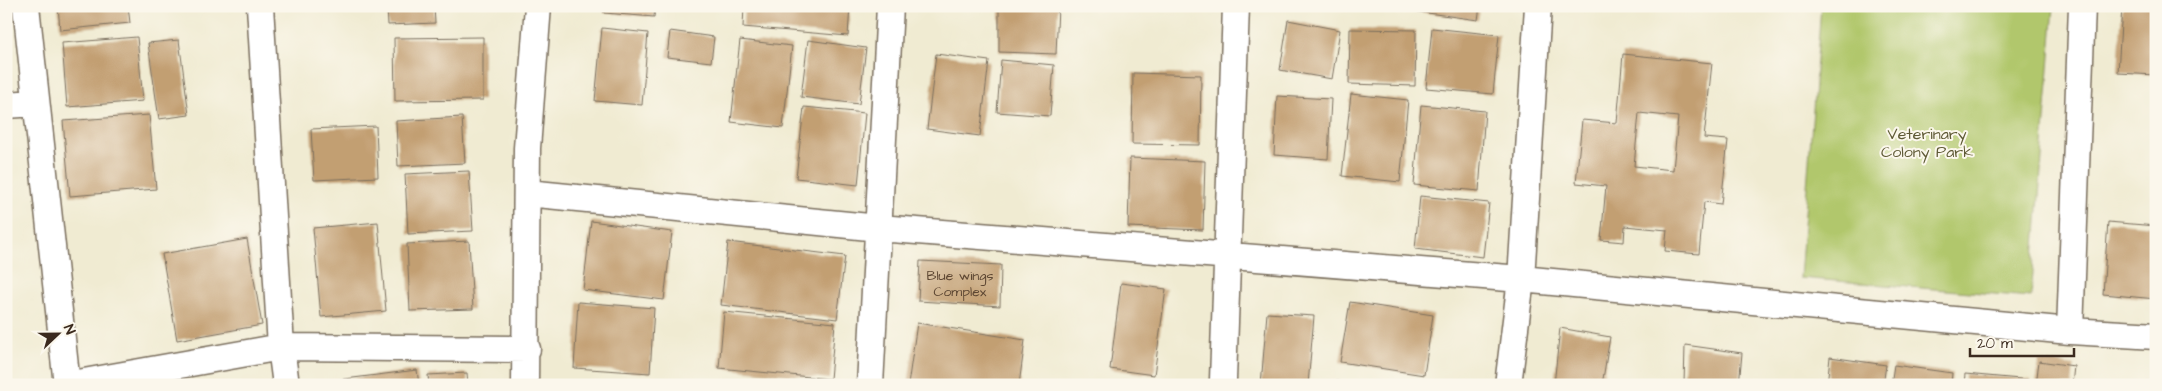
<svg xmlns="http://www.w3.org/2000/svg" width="2162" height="391" viewBox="0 0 2162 391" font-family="'Architects Daughter',sans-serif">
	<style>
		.green { fill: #b1c76c; stroke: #767845 }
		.building { fill: #c29f72; fill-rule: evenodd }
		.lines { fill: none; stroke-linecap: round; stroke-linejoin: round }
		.street-casing { stroke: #7a6e5d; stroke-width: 29 }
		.street { stroke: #fff; stroke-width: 26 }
		.labels { text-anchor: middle; stroke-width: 4; stroke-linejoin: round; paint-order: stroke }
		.number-label { font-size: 14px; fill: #5d4733 }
		.park-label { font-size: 16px; fill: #5e5935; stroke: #fbf7ec }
	</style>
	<rect width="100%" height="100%" fill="#fbf7ec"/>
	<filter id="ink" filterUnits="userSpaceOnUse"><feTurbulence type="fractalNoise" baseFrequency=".02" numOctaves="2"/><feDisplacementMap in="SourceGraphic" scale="10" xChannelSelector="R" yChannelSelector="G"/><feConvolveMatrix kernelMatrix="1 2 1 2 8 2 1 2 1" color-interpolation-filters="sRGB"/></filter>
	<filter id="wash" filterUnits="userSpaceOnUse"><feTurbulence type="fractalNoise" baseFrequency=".0096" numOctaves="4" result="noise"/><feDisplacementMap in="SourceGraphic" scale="20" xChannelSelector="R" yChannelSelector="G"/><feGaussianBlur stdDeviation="1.12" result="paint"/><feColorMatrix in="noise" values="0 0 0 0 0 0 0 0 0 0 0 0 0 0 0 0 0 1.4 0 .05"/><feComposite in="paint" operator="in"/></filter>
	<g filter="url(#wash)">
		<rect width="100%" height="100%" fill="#f0ebd2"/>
		<!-- green -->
		<path class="green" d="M1821 6H2054L2031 297 1800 278Z"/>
		<g id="blocks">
			<!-- building -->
			<path class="building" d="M58 6H128L130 23 60 30Z
				M387 6H434L435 23 388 25Z
				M604 6H655L654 17 604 13Z
				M744 6H850L848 36 743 27Z
				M999 6H1058L1056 54 999 52Z
				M1399 6H1480L1478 20 1399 9Z
				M2122 6H2156V75L2118 73Z
				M1288 20 1340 30 1332 79 1280 70Z
				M602 28 648 33 642 105 595 101Z
				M1432 28 1499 35 1493 94 1426 88Z
				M1350 29 1416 30 1415 86 1349 84Z
				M670 31 714 37 711 62 667 57Z
				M137 37 143 101 67 107 62 43Z
				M483 37V100L395 101 394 38Z
				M179 40 189 115 159 119 148 43Z
				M740 40 792 46 783 128 731 122Z
				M808 40 866 48 859 104 801 97Z
				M936 54 989 61 980 136 927 129Z
				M1623 54 1712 63 1704 138 1728 140 1721 204 1704 202 1699 254 1665 251 1667 230 1625 226 1624 242 1601 240 1606 186 1576 183 1582 120 1617 123ZM1639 113 1678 117 1673 170 1634 166Z
				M1001 60 1054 65 1050 116 997 112Z
				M1133 73 1201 75 1200 145 1132 144Z
				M1351 94 1408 100 1400 182 1342 176Z
				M1277 96 1331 99 1328 159 1274 155Z
				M1421 105 1485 111 1479 191 1414 185Z
				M804 107 865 113 858 185 796 178Z
				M149 115 156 189 70 196 63 121Z
				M462 117 465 163 398 166 396 121Z
				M376 126 378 177 314 180 311 129Z
				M1130 158 1205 161 1203 230 1128 227Z
				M469 171 473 231 408 234 405 174Z
				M1420 196 1489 203 1483 257 1415 249Z
				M591 221 672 232 664 300 583 290Z
				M378 222 386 311 321 317 313 228Z
				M2108 222 2156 226V299L2103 294Z
				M247 239 262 325 177 340 162 254Z
				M469 241 473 309 410 311 407 244Z
				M728 242 845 256 837 319 721 305Z
				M920 261 1001 265 1000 306 918 301Z
				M1121 283 1166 289 1154 375 1110 369Z
				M578 302 654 308 650 373 574 368Z
				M1350 302 1433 315 1424 375 1340 362Z
				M724 312 835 323 830 379 719 368Z
				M1267 313 1314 316 1308 385H1261Z
				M917 323 1025 340 1019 385H908Z
				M1560 328 1610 337 1602 385H1554Z
				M1685 345 1742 353 1739 385H1684Z
				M1830 357 1886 365 1883 385H1827Z
				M2039 361 2074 366 2072 385H2036Z
				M1894 365 1952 373 1951 385H1891Z
				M417 370 419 385H330L329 381Z
				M467 373 468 385H429L428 375Z
				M1965 374 2031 380 2030 385H1964Z
				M1334 381 1359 383V385H1334Z"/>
		</g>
	</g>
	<g filter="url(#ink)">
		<use href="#blocks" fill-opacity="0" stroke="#7a6e5d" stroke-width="1"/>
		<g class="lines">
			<defs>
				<path id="street" d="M26 6 67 385
					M260 6 281 347 286 385
					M6 105 36 103
					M527 193 879 228 1521 279 2070 331 2156 336
					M2070 331 2082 6
					M1223 380 1236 6
					M67 385 281 347 527 349
					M525 385 527 148 538 6
					M870 385 890 6
					M1508 385 1521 279 1538 6"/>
			</defs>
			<!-- street casing -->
			<use href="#street" class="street-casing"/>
			<!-- street -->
			<use href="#street" class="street"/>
		</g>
	</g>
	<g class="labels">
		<!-- number labels -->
		<g class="number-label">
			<text x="960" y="280">Blue wings<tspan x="960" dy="16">Complex</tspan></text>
		</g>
		<!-- park labels -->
		<g class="park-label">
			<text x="1927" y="139">Veterinary<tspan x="1927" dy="18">Colony Park</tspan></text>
		</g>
	</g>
	<!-- margin -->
	<rect width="2162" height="391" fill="none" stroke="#fbf7ec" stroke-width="25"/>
	<!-- north arrow -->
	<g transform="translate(58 334) rotate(68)" stroke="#fbf7ec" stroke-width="4" paint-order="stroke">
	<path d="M0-4L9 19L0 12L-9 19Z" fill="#3b2a1e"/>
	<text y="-8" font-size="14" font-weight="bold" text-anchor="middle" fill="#3b2a1e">N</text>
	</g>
	<!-- scale -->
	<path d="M1970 348v8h104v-8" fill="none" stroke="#3b2a1e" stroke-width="2.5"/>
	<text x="1977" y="348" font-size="15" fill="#3b2a1e" stroke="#fbf7ec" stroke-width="4" paint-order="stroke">20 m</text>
</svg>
